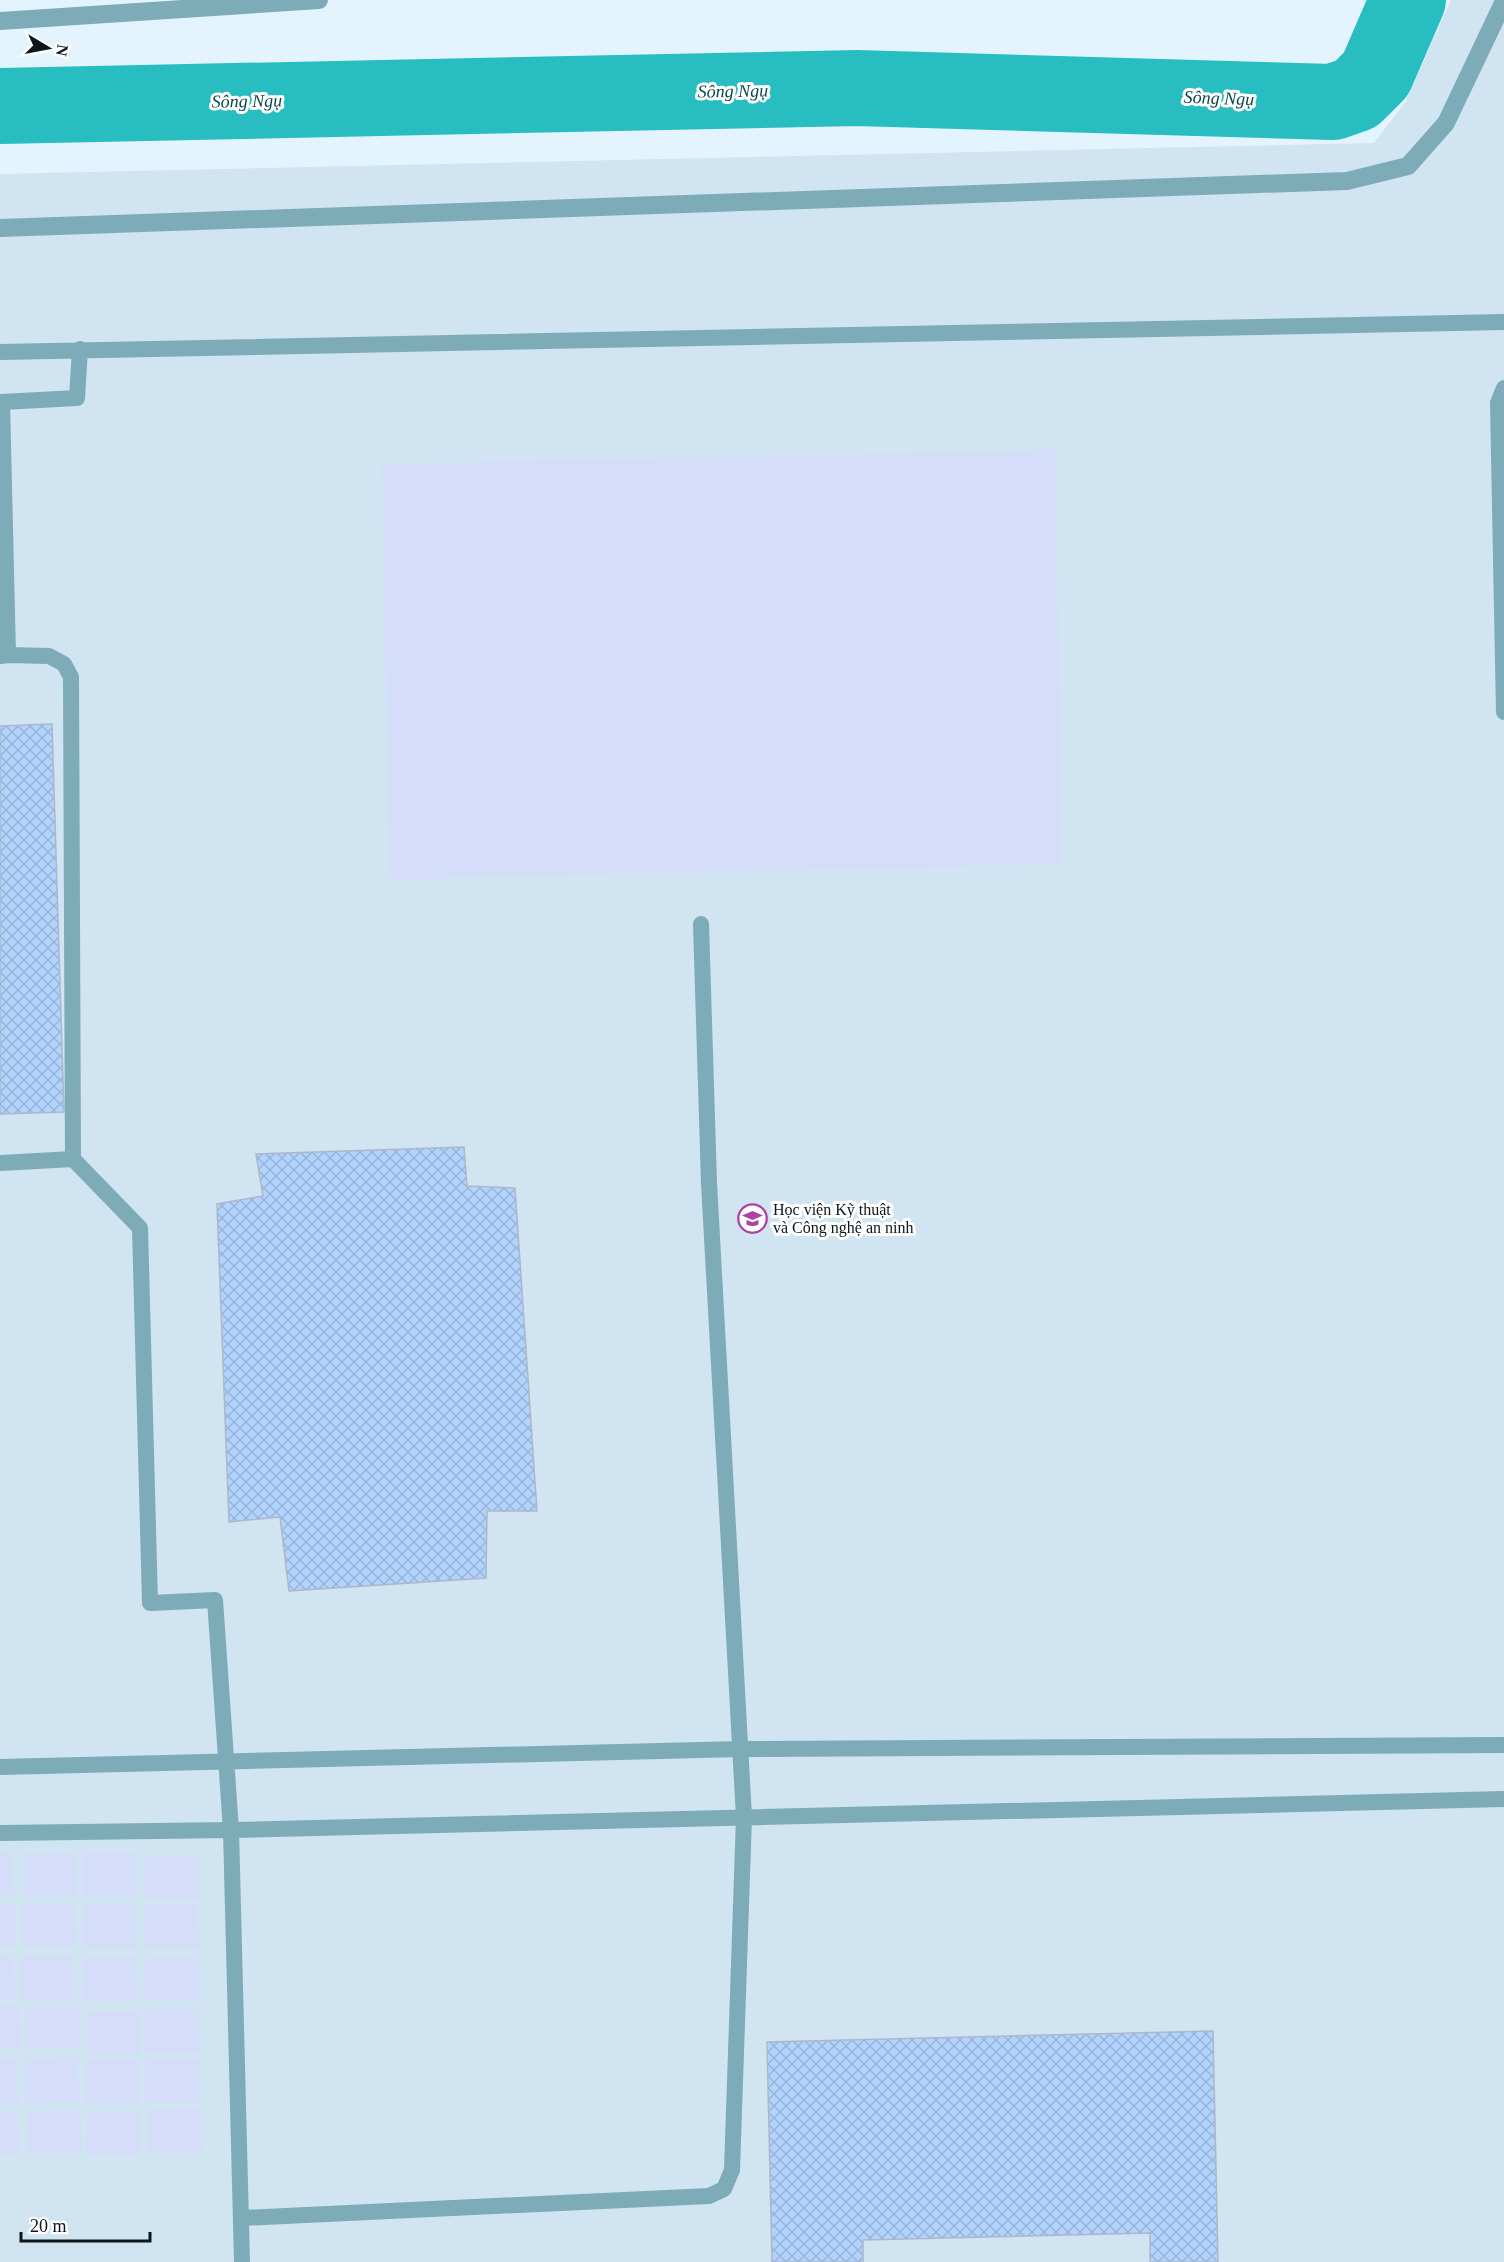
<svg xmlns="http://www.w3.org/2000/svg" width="1504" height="2262" viewBox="0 0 1504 2262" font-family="'Times New Roman',serif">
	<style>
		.built { fill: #d0e4f2 }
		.green { fill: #d6ddf9 }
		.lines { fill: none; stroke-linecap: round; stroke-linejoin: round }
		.river { stroke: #28bdc1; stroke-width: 76 }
		.building { fill: url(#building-cross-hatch); stroke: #acb8c8; stroke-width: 1.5 }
		.lane { stroke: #7dabb8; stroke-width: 16 }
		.street { stroke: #7dabb8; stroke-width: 18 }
		.labels { text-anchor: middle; stroke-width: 6; stroke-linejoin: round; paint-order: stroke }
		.poi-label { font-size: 16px; fill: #0f161a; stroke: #fefefe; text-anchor: start }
		.water-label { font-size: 18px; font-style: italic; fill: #09484a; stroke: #fefefe }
	</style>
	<defs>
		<pattern id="building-cross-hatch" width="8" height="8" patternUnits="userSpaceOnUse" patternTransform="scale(1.5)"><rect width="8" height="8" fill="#b2d3fe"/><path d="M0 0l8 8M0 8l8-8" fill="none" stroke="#98b4d9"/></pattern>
	</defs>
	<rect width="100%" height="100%" fill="#e4f4fe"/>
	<!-- built -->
	<path class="built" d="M1451 0H1504V2262H0V174L1374 143 1406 101Z"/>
	<!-- green -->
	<path class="green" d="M1055 450 1062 864 390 879 382 464Z
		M0 1852H12L14 1895H0Z
		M76 1853 78 1896H24V1854Z
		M82 1853H135L136 1896H82Z
		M146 1855 198 1856 199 1899H145Z
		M0 1904H14L15 1947H0Z
		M22 1904H74L76 1947H22Z
		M83 1905H135L136 1948H82Z
		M145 1905H197L199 1948H144Z
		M0 1956H13L15 1999H0Z
		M20 1956H72L74 1999H20Z
		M135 1957 137 2001H82L83 1958Z
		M146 1957H198L200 2000H145Z
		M0 2005H18L20 2048H0Z
		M78 2006 80 2049H25L26 2007Z
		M146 2009H198L200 2053H145Z
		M87 2011H139L141 2054H87Z
		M77 2058 79 2102H25V2059Z
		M146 2059H198L200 2102H145Z
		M16 2060 18 2104 0 2103V2061Z
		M86 2060H138L139 2103H85Z
		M201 2109 202 2153H148V2110Z
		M80 2110 82 2153H27L28 2111Z
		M0 2112H17L19 2155H0Z
		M87 2112H139L140 2155H86Z"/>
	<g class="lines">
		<!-- river -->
		<path class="river" d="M0 106 857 88 1333 102 1356 94 1376 74 1408 0"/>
	</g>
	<!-- building -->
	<path class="building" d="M52 724 64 1112 0 1114V726Z
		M464 1147 467 1186 515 1188 537 1511H487L486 1578 289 1591 280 1517 229 1522 217 1204 263 1196 256 1154Z
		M1213 2031 1218 2262H1150V2233L863 2240V2262H772L767 2042Z"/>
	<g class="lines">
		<!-- lane -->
		<path class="lane" d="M0 352 1504 322
			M1504 388 1498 403 1504 712
			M8 655 49 656 64 664 71 677 73 1159
			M0 656 8 655 2 402 77 398 80 349
			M0 1163 73 1159 140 1228 150 1603 215 1600 231 1830 242 2262
			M0 1767 741 1749 1504 1745
			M0 1833 231 1830 1504 1799
			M241 2218 709 2196 724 2189 732 2170 744 1817 709 1183 701 924"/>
		<!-- street -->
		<path class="street" d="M0 21 319 0
			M0 228 1347 181 1408 166 1446 123 1504 1"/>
	</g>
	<!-- icons -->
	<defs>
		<symbol id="university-ring" viewBox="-11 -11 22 22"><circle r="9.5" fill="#fefefe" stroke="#ad42a3" stroke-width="1.5"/><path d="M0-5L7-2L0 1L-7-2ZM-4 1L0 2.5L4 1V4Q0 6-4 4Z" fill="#ad42a3"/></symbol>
	</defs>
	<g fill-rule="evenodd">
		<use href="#university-ring" x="736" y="1202" width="33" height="33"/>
	</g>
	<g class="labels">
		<!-- poi labels -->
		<g class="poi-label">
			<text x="773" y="1215">Học viện Kỹ thuật<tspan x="773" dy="18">và Công nghệ an ninh</tspan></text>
		</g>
		<!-- water labels -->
		<g class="water-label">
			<text transform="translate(733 91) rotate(-1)" y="6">Sông Ngụ</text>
			<text transform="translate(1219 98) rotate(2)" y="6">Sông Ngụ</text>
			<text transform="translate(247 101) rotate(-1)" y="6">Sông Ngụ</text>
		</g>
	</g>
	<!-- north arrow -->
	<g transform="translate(48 48) rotate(100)" stroke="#fefefe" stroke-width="4.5" paint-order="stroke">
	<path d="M0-4.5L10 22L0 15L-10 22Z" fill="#0f161a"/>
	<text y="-9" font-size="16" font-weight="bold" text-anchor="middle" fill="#0f161a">N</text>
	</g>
	<!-- scale -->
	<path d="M21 2232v9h129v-9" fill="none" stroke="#0f161a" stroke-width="3"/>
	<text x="30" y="2232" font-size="18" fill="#0f161a" stroke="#fefefe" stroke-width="4.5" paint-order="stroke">20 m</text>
</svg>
